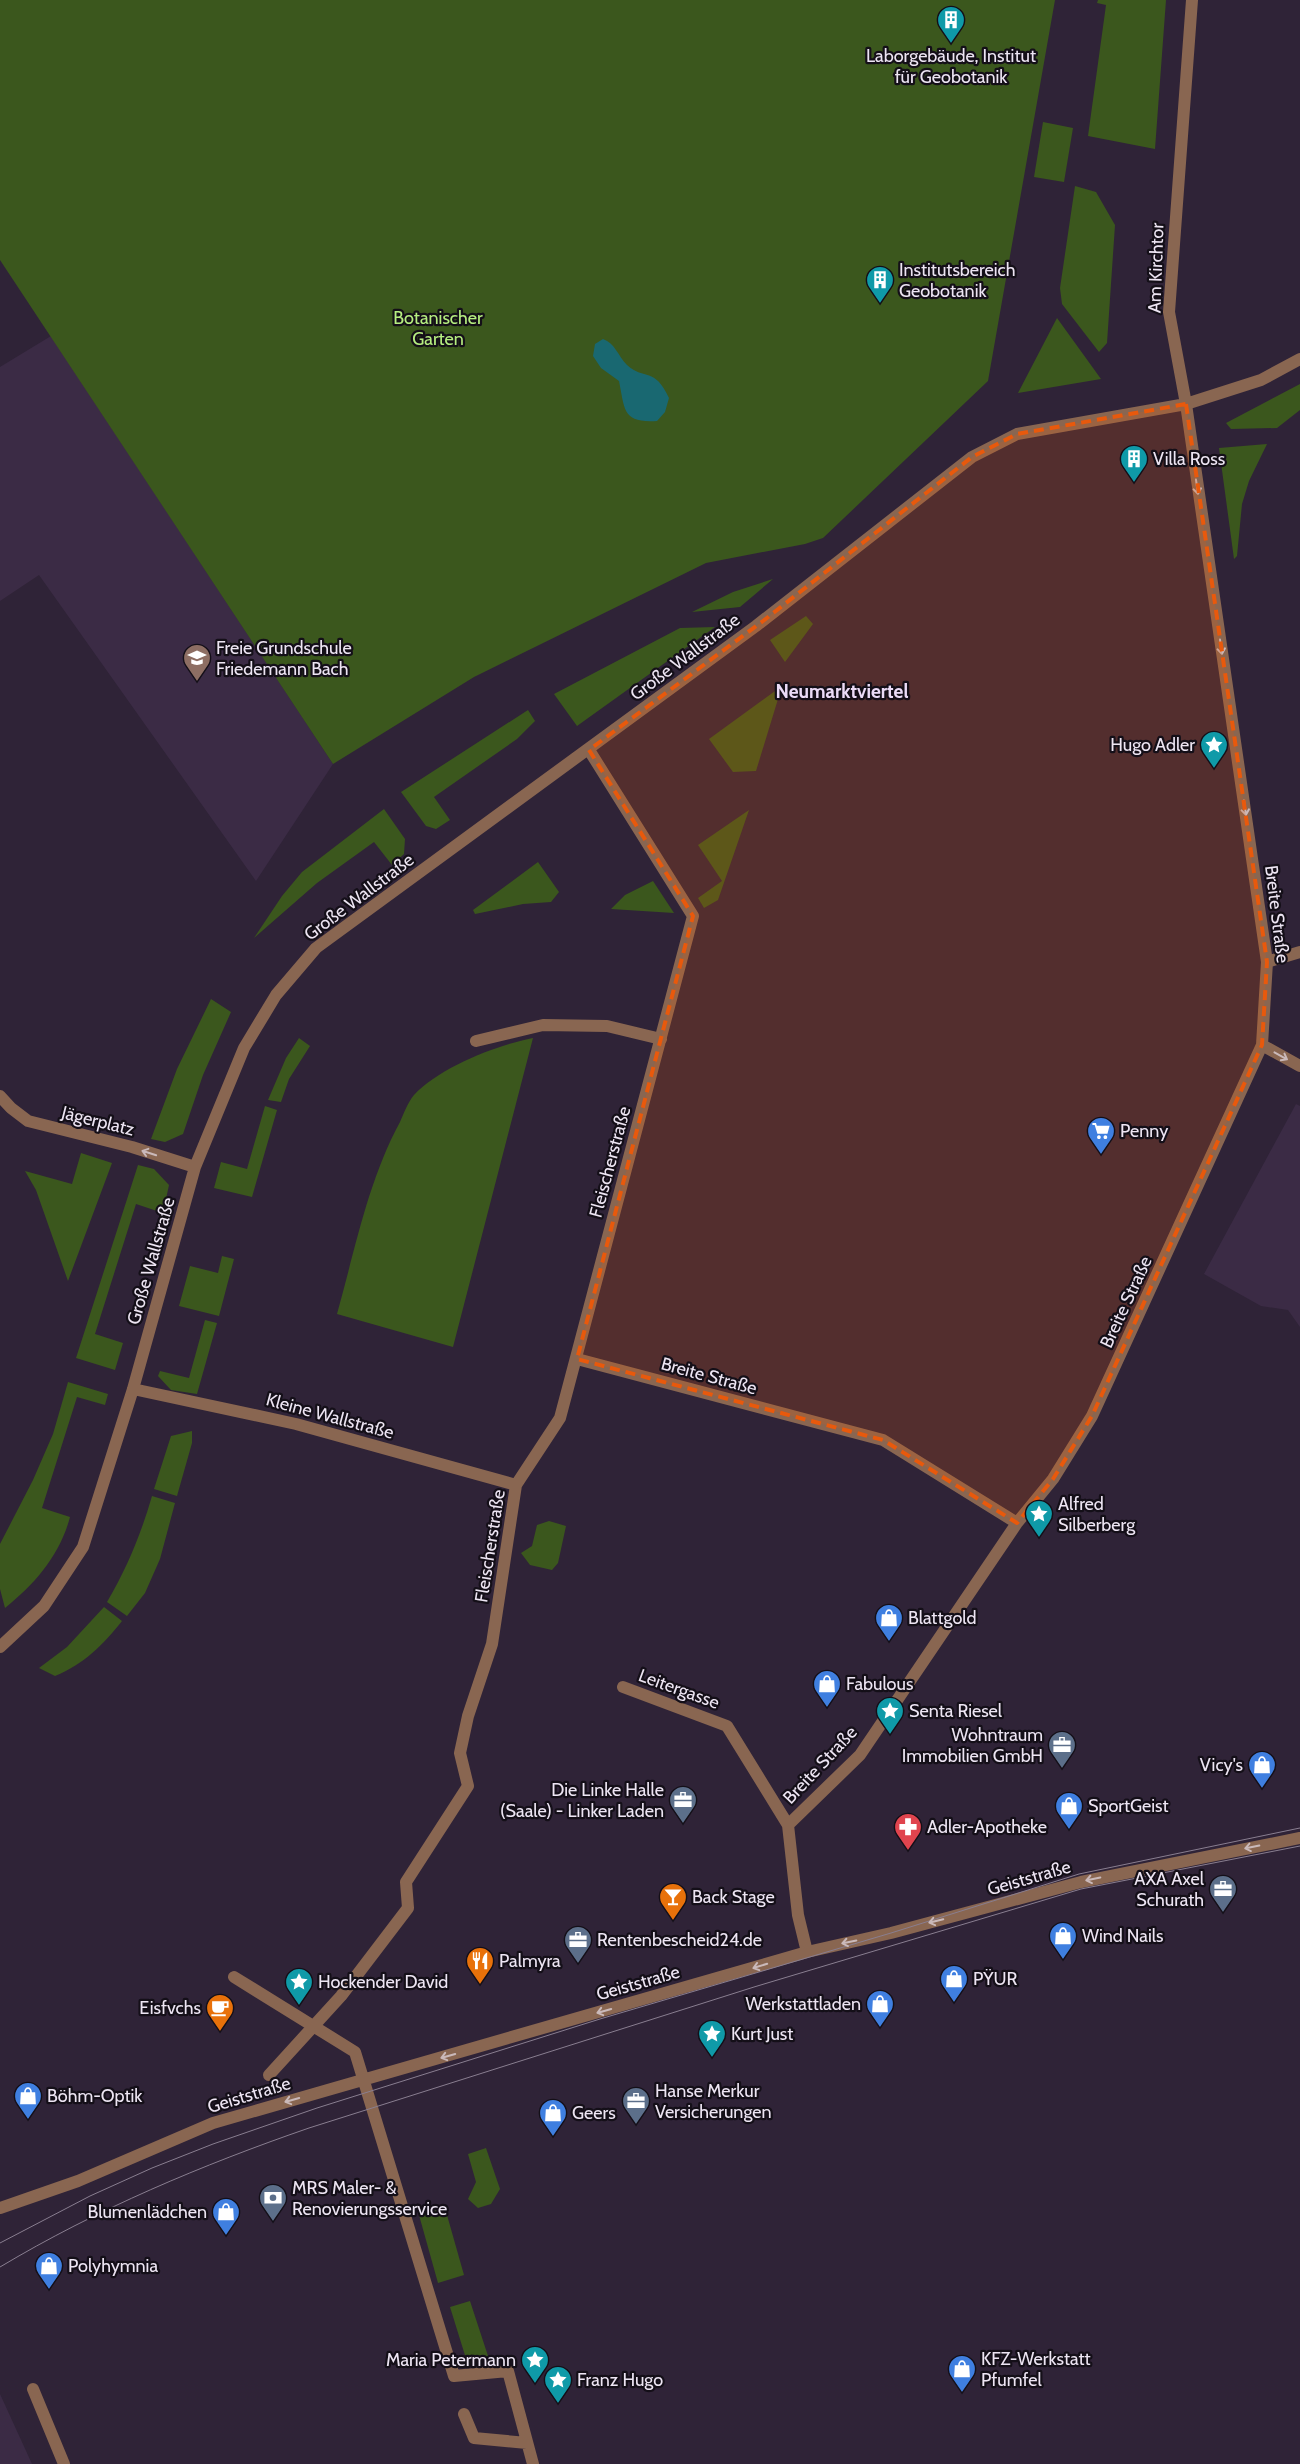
<svg xmlns="http://www.w3.org/2000/svg" width="1300" height="2464" viewBox="0 0 1300 2464" font-family="Cabin,sans-serif">
	<style>
		.built { fill: #3b2b45 }
		.green { fill: #3b571d }
		.water { fill: #196871 }
		.lines { fill: none; stroke-linecap: round; stroke-linejoin: round }
		.minor { stroke: #896651; stroke-width: 12 }
		.tram { stroke: #897e90; stroke-width: 1 }
		.oneway { stroke: #cab9ba }
		.marked { fill: #e8590c; fill-opacity: 0.2; stroke: #e8590c; stroke-width: 4; stroke-dasharray: 10 6; stroke-linejoin: round }
		.labels { text-anchor: middle; stroke-width: 4.5; stroke-linejoin: round; paint-order: stroke }
		.poi-label { font-size: 18px; fill: #ede5f3; stroke: #140f18; text-anchor: start }
		.street-label { font-size: 18px; fill: #ede5f3; stroke: #140f18 }
		.park-label { font-size: 18px; fill: #b6ee80; stroke: #140f18 }
		.neighbourhood-label { font-size: 19px; font-weight: bold; fill: #ebdbf7; stroke: #140f18 }
	</style>
	<rect width="100%" height="100%" fill="#2f2337"/>
	<!-- built -->
	<path class="built" d="M51 336 333 764 256 881 39 575 0 601V367Z
		M1296 1104 1300 1106V1327L1288 1310 1261 1306 1204 1274Z
		M0 2394 32 2464H0Z"/>
	<!-- green -->
	<path class="green" d="M0 0H1055L988 381 823 538 805 544 706 563 474 677 333 764 0 260Z
		M1098 0H1166L1155 149 1088 136 1106 5 1097 3Z
		M1043 122 1073 128 1064 182 1034 177Z
		M1075 186 1096 192 1115 225 1107 343 1099 352 1062 304 1060 288Z
		M1057 318 1101 379 1018 393Z
		M1300 384V410L1277 428 1231 429 1226 423Z
		M1267 444 1249 481 1242 504 1237 556 1234 559 1219 448Z
		M773 579 740 607 692 612 733 592Z
		M806 616 813 624 785 662 770 640Z
		M715 627 577 726 554 694 680 628Z
		M782 686 756 771 733 772 709 739Z
		M528 710 535 721 517 739 434 797 450 820 436 829 426 826 401 792Z
		M384 809 405 839 404 854 392 865 374 842 317 883 254 938 282 896 302 872Z
		M749 810 718 900 704 908 698 898 722 881 698 845Z
		M538 862 559 892 551 902 523 904 475 914 473 910Z
		M653 881 674 913 611 909 625 895Z
		M211 999 231 1012 203 1075 183 1134 165 1142 151 1139 177 1069Z
		M299 1038 310 1046 289 1079 281 1102 268 1100 286 1058Z
		M533 1038 453 1347 337 1314C355 1250 368 1181 400 1122 404 1113 408 1102 414 1095 440 1067 497 1045 533 1038Z
		M265 1106 277 1110 252 1197 214 1188 221 1162 247 1169Z
		M81 1153 112 1163 68 1281 36 1190 25 1171 72 1184Z
		M138 1165 154 1169 169 1185 163 1213 136 1204 95 1334 123 1343 115 1370 76 1358Z
		M222 1256 234 1259 219 1316 179 1306 190 1266 218 1273Z
		M205 1320 217 1323 197 1394 171 1390 158 1376 160 1371 189 1378Z
		M68 1382 108 1394 105 1405 77 1397 42 1508 70 1517C60 1555 35 1584 5 1608L0 1589V1544L33 1480 53 1434Z
		M192 1431V1443L177 1496 154 1489 171 1436Z
		M152 1496 175 1503 160 1559 145 1593 127 1616 107 1602C127 1568 141 1534 152 1496Z
		M549 1521 566 1526 558 1563 552 1570 530 1565 521 1553 532 1546 537 1525Z
		M104 1607 122 1621C103 1645 84 1664 55 1676L39 1668 67 1647Z
		M486 2148 500 2189 491 2204 478 2208 468 2199 476 2182 468 2154Z
		M445 2208 464 2275 438 2283 419 2215Z
		M470 2301 489 2359 468 2365 450 2307Z"/>
	<!-- water -->
	<path class="water" d="M603 339C615 343 618 356 627 365 645 381 654 366 669 398L665 412 657 421C622 423 625 410 619 381L601 368 593 356 595 344Z"/>
	<g class="lines">
		<!-- minor -->
		<path class="minor" d="M1267 962 1300 952
			M476 1041 543 1025 607 1026 661 1039
			M1262 1045 1300 1066
			M0 1096 11 1108 28 1121 132 1147 195 1167
			M577 1359 883 1440 1017 1523
			M133 1389 296 1424 516 1485
			M0 1647 44 1606 83 1547 133 1389 195 1167 244 1048 276 995 316 948 756 626 972 457 1017 434 1186 404 1261 380 1300 359
			M623 1687 727 1726 788 1825 798 1915 807 1952
			M788 1825 860 1755 1017 1523 1053 1479 1092 1416 1262 1045 1267 962 1186 404 1169 312 1192 0
			M234 1977 355 2052 454 2376 508 2371 533 2464
			M269 2075 341 1996 408 1908 406 1882 468 1786 460 1753 468 1716 492 1644 516 1485 560 1418 693 916 589 750
			M0 2208 78 2181 213 2123 807 1952 891 1933 1081 1882 1300 1838
			M33 2389 64 2464
			M464 2414 474 2438 527 2443"/>
		<!-- tram -->
		<path class="tram" d="M0 2243 90 2196 152 2168 213 2144 317 2108 600 2019 891 1933 1079 1874 1300 1828
			M0 2267C97 2209 202 2165 309 2128L754 1987 1081 1889 1300 1846"/>
	</g>
	<!-- one-way arrows -->
	<defs><path id="oneway-shaft" d="M-6 0H5M1.5-3L5.5 0L1.5 3" fill="none" stroke-width="1.6" stroke-linecap="round" stroke-linejoin="round" transform="scale(1.25)"/></defs>
	<g class="oneway">
		<use href="#oneway-shaft" transform="translate(1197 487) rotate(82)"/>
		<use href="#oneway-shaft" transform="translate(1221 647) rotate(82)"/>
		<use href="#oneway-shaft" transform="translate(1245 808) rotate(82)"/>
		<use href="#oneway-shaft" transform="translate(1281 1056) rotate(29)"/>
		<use href="#oneway-shaft" transform="translate(149 1153) rotate(-162)"/>
		<use href="#oneway-shaft" transform="translate(1252 1847) rotate(169)"/>
		<use href="#oneway-shaft" transform="translate(1093 1879) rotate(168)"/>
		<use href="#oneway-shaft" transform="translate(936 1921) rotate(166)"/>
		<use href="#oneway-shaft" transform="translate(849 1942) rotate(168)"/>
		<use href="#oneway-shaft" transform="translate(760 1966) rotate(163)"/>
		<use href="#oneway-shaft" transform="translate(604 2011) rotate(164)"/>
		<use href="#oneway-shaft" transform="translate(448 2056) rotate(164)"/>
		<use href="#oneway-shaft" transform="translate(292 2100) rotate(164)"/>
	</g>
	<!-- marked area -->
	<path class="marked" d="M1186 404 1267 962 1262 1045 1092 1416 1053 1479 1017 1523 883 1440 577 1359 693 916 589 750 763 621 972 457 1017 434Z"/>
	<!-- icons -->
	<defs>
		<symbol id="building-pin" viewBox="-11 -11 22 30"><path d="M0 17L-7.5 6A9.5 9.5 0 1 1 7.5 6Z" fill="#0f9aa8" stroke="#140f18"/><path d="M-4-6H4V6H1V3H-1V6H-4ZM-2.5-4.3h1.7v1.8h-1.7ZM.8-4.3h1.7v1.8H.8ZM-2.5-1h1.7V.8h-1.7ZM.8-1h1.7V.8H.8Z" fill="#fff"/></symbol>
		<symbol id="school-pin" viewBox="-11 -11 22 30"><path d="M0 17L-7.5 6A9.5 9.5 0 1 1 7.5 6Z" fill="#8d6e63" stroke="#140f18"/><path d="M0-5L7-2L0 1L-7-2ZM-4 1L0 2.5L4 1V4Q0 6-4 4Z" fill="#fff"/></symbol>
		<symbol id="sight-pin" viewBox="-11 -11 22 30"><path d="M0 17L-7.5 6A9.5 9.5 0 1 1 7.5 6Z" fill="#0f9aa8" stroke="#140f18"/><path d="M0-6L1.8-2.2L6-1.7L2.9 1.2L3.7 5.4L0 3.3L-3.7 5.4L-2.9 1.2L-6-1.7L-1.8-2.2Z" fill="#fff"/></symbol>
		<symbol id="supermarket-pin" viewBox="-11 -11 22 30"><path d="M0 17L-7.5 6A9.5 9.5 0 1 1 7.5 6Z" fill="#3f7fe0" stroke="#140f18"/><path d="M-6-5.5h2.5l.6 2H6L4.5 2H-2.5L-4.4-4H-6ZM-1.5 3.2a1.3 1.3 0 1 0 .1 0ZM3 3.2a1.3 1.3 0 1 0 .1 0Z" fill="#fff"/></symbol>
		<symbol id="shop-pin" viewBox="-11 -11 22 30"><path d="M0 17L-7.5 6A9.5 9.5 0 1 1 7.5 6Z" fill="#3f7fe0" stroke="#140f18"/><path d="M-5-2.5h2.3a2.7 3.5 0 0 1 5.4 0H5L5.5 6h-11ZM-1.5-2.5h3a1.5 2.3 0 0 0-3 0Z" fill="#fff"/></symbol>
		<symbol id="office-pin" viewBox="-11 -11 22 30"><path d="M0 17L-7.5 6A9.5 9.5 0 1 1 7.5 6Z" fill="#5c6f8a" stroke="#140f18"/><path d="M-6-3h4V-5.5h4V-3h4V5H-6ZM-1-4.5V-3h2v-1.5ZM-6 0V1H6V0Z" fill="#fff"/></symbol>
		<symbol id="pharmacy-pin" viewBox="-11 -11 22 30"><path d="M0 17L-7.5 6A9.5 9.5 0 1 1 7.5 6Z" fill="#e0444e" stroke="#140f18"/><path d="M-2-6h4v4h4v4h-4v4h-4v-4h-4v-4h4Z" fill="#fff"/></symbol>
		<symbol id="bar-pin" viewBox="-11 -11 22 30"><path d="M0 17L-7.5 6A9.5 9.5 0 1 1 7.5 6Z" fill="#e8710a" stroke="#140f18"/><path d="M-6-5H6L.8 .8V4.5H3.5V6h-7V4.5H-.8V.8Z" fill="#fff"/></symbol>
		<symbol id="restaurant-pin" viewBox="-11 -11 22 30"><path d="M0 17L-7.5 6A9.5 9.5 0 1 1 7.5 6Z" fill="#e8710a" stroke="#140f18"/><path d="M-5-6h1v4h1v-4h1v4h1v-4h1v5L-1.5 .5V6h-2V.5L-5-1ZM5-6V6H3V1.5H1.5Q1.5-4 5-6Z" fill="#fff"/></symbol>
		<symbol id="cafe-pin" viewBox="-11 -11 22 30"><path d="M0 17L-7.5 6A9.5 9.5 0 1 1 7.5 6Z" fill="#e8710a" stroke="#140f18"/><path d="M-5.5-4.5H6V0H3Q3 3.5 0 3.5H-2.5Q-5.5 3.5-5.5 0ZM3-3.2v2h1.7v-2ZM-6 4.5H4V6H-6Z" fill="#fff"/></symbol>
		<symbol id="bank-pin" viewBox="-11 -11 22 30"><path d="M0 17L-7.5 6A9.5 9.5 0 1 1 7.5 6Z" fill="#5c6f8a" stroke="#140f18"/><path d="M-6-4H6V4H-6ZM0-2.3a2.3 2.3 0 1 0 0 4.6a2.3 2.3 0 1 0 0-4.6Z" fill="#fff"/></symbol>
	</defs>
	<g fill-rule="evenodd">
		<use href="#building-pin" x="935" y="4" width="32" height="43"/>
		<use href="#building-pin" x="864" y="264" width="32" height="43"/>
		<use href="#building-pin" x="1118" y="443" width="32" height="43"/>
		<use href="#school-pin" x="181" y="642" width="32" height="43"/>
		<use href="#sight-pin" x="1198" y="729" width="32" height="43"/>
		<use href="#supermarket-pin" x="1085" y="1115" width="32" height="43"/>
		<use href="#sight-pin" x="1023" y="1498" width="32" height="43"/>
		<use href="#shop-pin" x="873" y="1602" width="32" height="43"/>
		<use href="#shop-pin" x="811" y="1668" width="32" height="43"/>
		<use href="#sight-pin" x="874" y="1695" width="32" height="43"/>
		<use href="#office-pin" x="1046" y="1729" width="32" height="43"/>
		<use href="#shop-pin" x="1246" y="1749" width="32" height="43"/>
		<use href="#office-pin" x="667" y="1784" width="32" height="43"/>
		<use href="#shop-pin" x="1053" y="1790" width="32" height="43"/>
		<use href="#pharmacy-pin" x="892" y="1811" width="32" height="43"/>
		<use href="#office-pin" x="1207" y="1873" width="32" height="43"/>
		<use href="#bar-pin" x="657" y="1881" width="32" height="43"/>
		<use href="#shop-pin" x="1047" y="1920" width="32" height="43"/>
		<use href="#office-pin" x="562" y="1924" width="32" height="43"/>
		<use href="#restaurant-pin" x="464" y="1945" width="32" height="43"/>
		<use href="#shop-pin" x="938" y="1963" width="32" height="43"/>
		<use href="#sight-pin" x="283" y="1966" width="32" height="43"/>
		<use href="#shop-pin" x="864" y="1988" width="32" height="43"/>
		<use href="#cafe-pin" x="204" y="1992" width="32" height="43"/>
		<use href="#sight-pin" x="696" y="2018" width="32" height="43"/>
		<use href="#shop-pin" x="12" y="2080" width="32" height="43"/>
		<use href="#office-pin" x="620" y="2085" width="32" height="43"/>
		<use href="#shop-pin" x="537" y="2097" width="32" height="43"/>
		<use href="#bank-pin" x="257" y="2182" width="32" height="43"/>
		<use href="#shop-pin" x="210" y="2196" width="32" height="43"/>
		<use href="#shop-pin" x="33" y="2250" width="32" height="43"/>
		<use href="#sight-pin" x="519" y="2344" width="32" height="43"/>
		<use href="#shop-pin" x="946" y="2353" width="32" height="43"/>
		<use href="#sight-pin" x="542" y="2364" width="32" height="43"/>
	</g>
	<g class="labels">
		<!-- poi labels -->
		<g class="poi-label">
			<text x="951" y="62" text-anchor="middle">Laborgebäude, Institut<tspan x="951" dy="21">für Geobotanik</tspan></text>
			<text x="899" y="276">Institutsbereich<tspan x="899" dy="21">Geobotanik</tspan></text>
			<text x="1153" y="465">Villa Ross</text>
			<text x="216" y="654">Freie Grundschule<tspan x="216" dy="21">Friedemann Bach</tspan></text>
			<text x="1195" y="751" text-anchor="end">Hugo Adler</text>
			<text x="1120" y="1137">Penny</text>
			<text x="1058" y="1510">Alfred<tspan x="1058" dy="21">Silberberg</tspan></text>
			<text x="908" y="1624">Blattgold</text>
			<text x="846" y="1690">Fabulous</text>
			<text x="909" y="1717">Senta Riesel</text>
			<text x="1043" y="1741" text-anchor="end">Wohntraum<tspan x="1043" dy="21">Immobilien GmbH</tspan></text>
			<text x="1243" y="1771" text-anchor="end">Vicy's</text>
			<text x="664" y="1796" text-anchor="end">Die Linke Halle<tspan x="664" dy="21">(Saale) - Linker Laden</tspan></text>
			<text x="1088" y="1812">SportGeist</text>
			<text x="927" y="1833">Adler-Apotheke</text>
			<text x="1204" y="1885" text-anchor="end">AXA Axel<tspan x="1204" dy="21">Schurath</tspan></text>
			<text x="692" y="1903">Back Stage</text>
			<text x="1082" y="1942">Wind Nails</text>
			<text x="597" y="1946">Rentenbescheid24.de</text>
			<text x="499" y="1967">Palmyra</text>
			<text x="973" y="1985">PŸUR</text>
			<text x="318" y="1988">Hockender David</text>
			<text x="861" y="2010" text-anchor="end">Werkstattladen</text>
			<text x="201" y="2014" text-anchor="end">Eisfvchs</text>
			<text x="731" y="2040">Kurt Just</text>
			<text x="655" y="2097">Hanse Merkur<tspan x="655" dy="21">Versicherungen</tspan></text>
			<text x="47" y="2102">Böhm-Optik</text>
			<text x="572" y="2119">Geers</text>
			<text x="292" y="2194">MRS Maler- &amp;<tspan x="292" dy="21">Renovierungsservice</tspan></text>
			<text x="207" y="2218" text-anchor="end">Blumenlädchen</text>
			<text x="68" y="2272">Polyhymnia</text>
			<text x="981" y="2365">KFZ-Werkstatt<tspan x="981" dy="21">Pfumfel</tspan></text>
			<text x="516" y="2366" text-anchor="end">Maria Petermann</text>
			<text x="577" y="2386">Franz Hugo</text>
		</g>
		<!-- street labels -->
		<g class="street-label">
			<text transform="translate(1156 268) rotate(-88)" y="6">Am Kirchtor</text>
			<text transform="translate(685 657) rotate(-37)" y="6">Große Wallstraße</text>
			<text transform="translate(359 897) rotate(-37)" y="6">Große Wallstraße</text>
			<text transform="translate(1277 914) rotate(83)" y="6">Breite Straße</text>
			<text transform="translate(98 1121) rotate(14)" y="6">Jägerplatz</text>
			<text transform="translate(610 1162) rotate(-75)" y="6">Fleischerstraße</text>
			<text transform="translate(151 1261) rotate(-74)" y="6">Große Wallstraße</text>
			<text transform="translate(1126 1302) rotate(-65)" y="6">Breite Straße</text>
			<text transform="translate(709 1376) rotate(15)" y="6">Breite Straße</text>
			<text transform="translate(330 1416) rotate(15)" y="6">Kleine Wallstraße</text>
			<text transform="translate(490 1546) rotate(-81)" y="6">Fleischerstraße</text>
			<text transform="translate(679 1689) rotate(20)" y="6">Leitergasse</text>
			<text transform="translate(820 1765) rotate(-47)" y="6">Breite Straße</text>
			<text transform="translate(1029 1878) rotate(-16)" y="6">Geiststraße</text>
			<text transform="translate(638 1983) rotate(-16)" y="6">Geiststraße</text>
			<text transform="translate(249 2095) rotate(-17)" y="6">Geiststraße</text>
		</g>
		<!-- park labels -->
		<g class="park-label">
			<text x="438" y="324">Botanischer<tspan x="438" dy="21">Garten</tspan></text>
		</g>
		<!-- neighbourhood labels -->
		<g class="neighbourhood-label">
			<text x="842" y="698">Neumarktviertel</text>
		</g>
	</g>
</svg>
